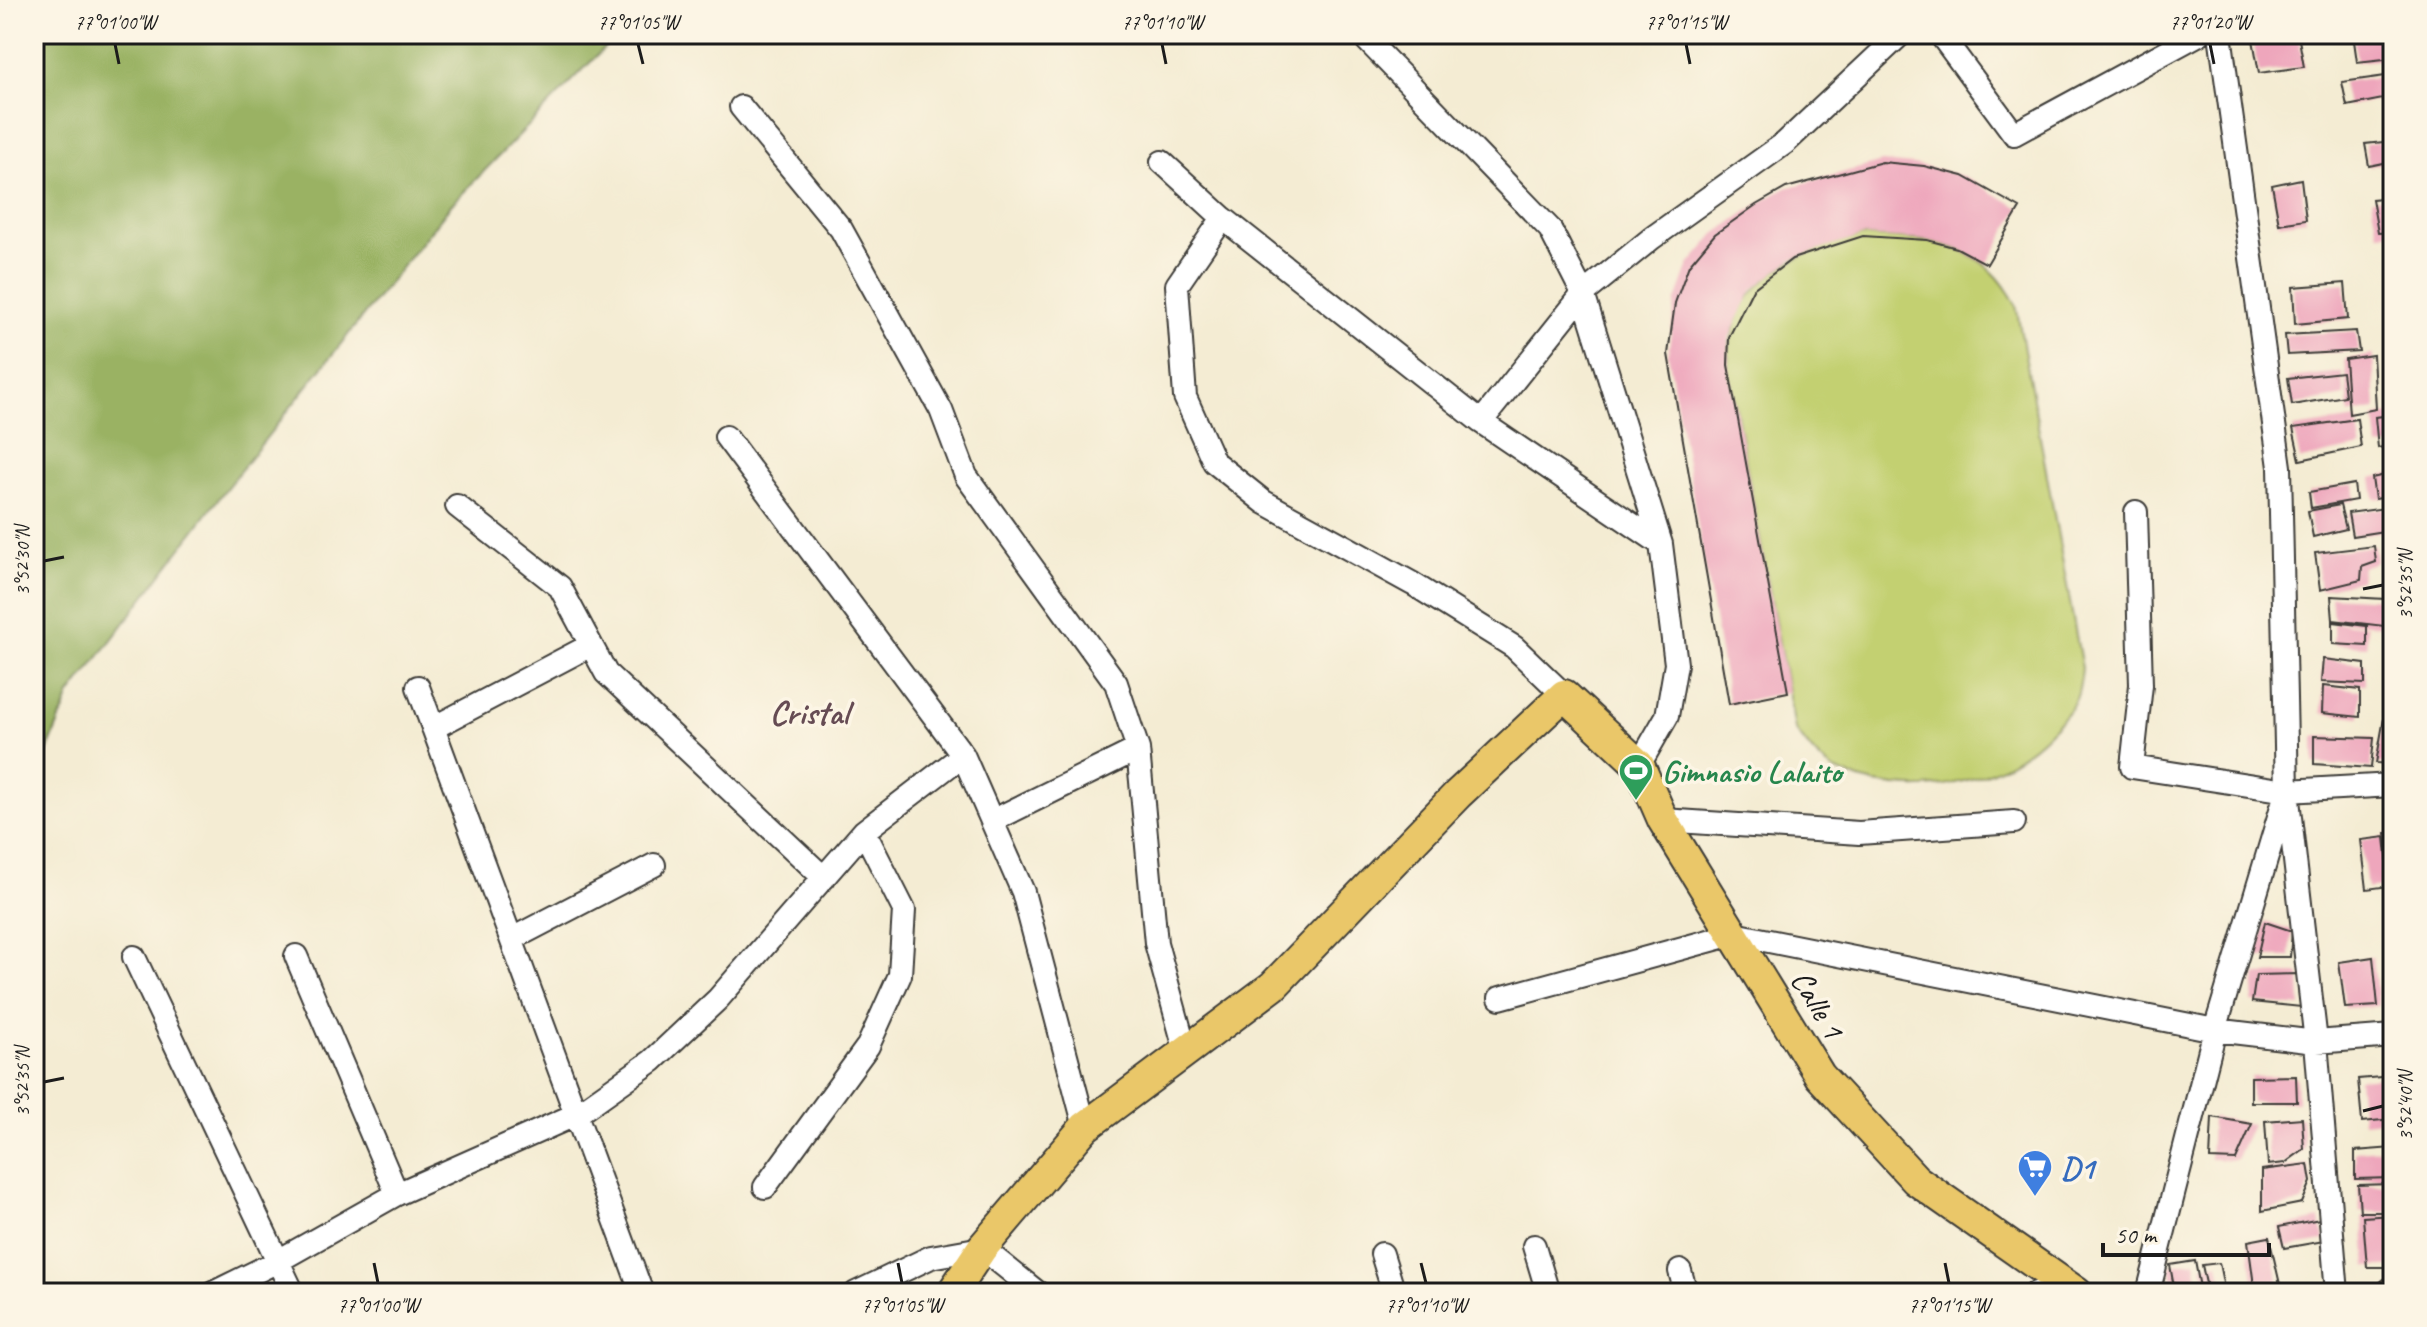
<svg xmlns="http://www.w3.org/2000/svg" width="2427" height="1327" viewBox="0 0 2427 1327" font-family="Caveat,sans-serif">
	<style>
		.green { fill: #c3d071; stroke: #707646; stroke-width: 2 }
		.forest { fill: #9ab263; stroke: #5b6740; stroke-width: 2 }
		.building { fill: #eea6bc }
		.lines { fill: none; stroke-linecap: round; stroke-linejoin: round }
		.minor-casing { stroke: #3c3b37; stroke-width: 26 }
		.major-casing { stroke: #3c3b37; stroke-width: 34 }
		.minor { stroke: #fff; stroke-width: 22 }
		.major { stroke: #eac769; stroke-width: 30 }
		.ticks { fill: none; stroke: #1c1c1c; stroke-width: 3 }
		.labels { text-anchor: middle; stroke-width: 7; stroke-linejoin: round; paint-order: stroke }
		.leisure-label { font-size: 32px; font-weight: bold; fill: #27864d; stroke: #fcf5e5; text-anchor: start }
		.street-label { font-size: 32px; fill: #1c1c1c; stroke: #fcf5e5 }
		.shop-label { font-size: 32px; font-weight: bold; fill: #366cbe; stroke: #fcf5e5; text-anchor: start }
		.neighbourhood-label { font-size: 34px; font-weight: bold; fill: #664c54; stroke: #fcf5e5 }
		.neatline { fill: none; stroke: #1c1c1c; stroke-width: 3 }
		.ticks-label { font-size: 20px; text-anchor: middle; fill: #1c1c1c }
	</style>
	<rect width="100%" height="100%" fill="#fcf5e5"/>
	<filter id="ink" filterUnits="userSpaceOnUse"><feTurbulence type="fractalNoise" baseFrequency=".0125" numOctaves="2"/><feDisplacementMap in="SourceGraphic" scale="16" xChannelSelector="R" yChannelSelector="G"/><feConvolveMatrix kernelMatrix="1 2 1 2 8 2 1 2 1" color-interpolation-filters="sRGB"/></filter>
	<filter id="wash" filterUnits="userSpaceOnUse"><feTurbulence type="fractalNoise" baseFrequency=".006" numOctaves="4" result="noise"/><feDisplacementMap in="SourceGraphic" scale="32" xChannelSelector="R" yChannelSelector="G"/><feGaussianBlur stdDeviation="1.8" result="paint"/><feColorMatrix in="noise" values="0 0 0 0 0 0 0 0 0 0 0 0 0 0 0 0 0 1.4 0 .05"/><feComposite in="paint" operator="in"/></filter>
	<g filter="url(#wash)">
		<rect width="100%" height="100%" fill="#f4ecd3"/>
		<!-- green -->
		<path class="green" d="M1863 236C1929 240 1983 239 2016 305L2082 668C2081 678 2080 690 2076 699 2071 709 2061 720 2053 728 1999 787 1913 802 1839 772 1820 764 1807 745 1795 729L1728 365C1731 281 1791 254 1863 236Z"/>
		<!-- forest -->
		<path class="forest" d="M34 34H618L451 205 225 490 70 695 34 783Z"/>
		<g id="blocks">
			<!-- building -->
			<path class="building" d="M2252 34H2298L2304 67 2259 73Z
				M2353 34H2393V58L2357 62Z
				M2393 75V97L2347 106 2342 82Z
				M2393 141V161L2369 166 2365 144Z
				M1882 162 1924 166 1963 176 2020 208 1987 264 1957 248 1927 240 1863 236 1792 259 1753 289 1729 337 1728 365 1788 692 1729 704 1668 354 1675 303 1689 265 1715 234 1756 205 1786 188Z
				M2301 179 2306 220 2279 224 2272 185Z
				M2393 197V232L2378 233 2372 199Z
				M2345 283 2348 319 2295 324 2293 287Z
				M2356 331 2359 351 2287 355 2285 335Z
				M2373 355 2376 409 2349 414 2345 359Z
				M2342 372 2345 396 2292 405 2288 378Z
				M2393 415V445L2378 448 2375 417Z
				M2357 419 2361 447 2300 460 2293 428Z
				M2393 473V496L2375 499 2372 478Z
				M2354 484 2356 500 2311 508 2309 492Z
				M2340 505 2346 529 2313 537 2308 511Z
				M2385 508 2390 530 2352 536 2348 513Z
				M2374 546 2376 562 2362 567 2361 580 2320 590 2315 553Z
				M2331 596 2385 599 2384 626 2333 620Z
				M2333 622 2367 626V646L2333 644Z
				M2323 659 2365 664V684L2321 682Z
				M2323 686 2360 690V717L2322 713Z
				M2384 718 2393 721V764L2376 763Z
				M2314 736 2374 738 2371 768 2314 764Z
				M2386 833H2393V881H2391Z
				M2385 837 2390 886 2367 889 2361 840Z
				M2265 922 2292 931 2290 957H2257Z
				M2393 951V1003H2389L2387 952Z
				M2373 957 2378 1006 2345 1008 2339 962Z
				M2300 974 2301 1007 2252 1002 2256 975Z
				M2296 1076 2297 1102H2251V1077Z
				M2393 1076V1119L2362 1122 2358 1079Z
				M2212 1117 2252 1124 2236 1160 2210 1159Z
				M2302 1118 2304 1149 2285 1163 2268 1165 2265 1121Z
				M2393 1148V1178L2355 1179V1151Z
				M2308 1164 2311 1182 2302 1203 2262 1211V1170Z
				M2391 1184 2393 1212H2360L2358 1185Z
				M2393 1215V1267H2367L2363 1217Z
				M2320 1219 2324 1241 2284 1248 2279 1227Z
				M2269 1237 2282 1293H2255L2248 1241Z
				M2195 1261 2201 1293H2175L2170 1265Z
				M2219 1263 2225 1293H2208L2202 1265Z"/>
		</g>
	</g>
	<g filter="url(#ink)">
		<use href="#blocks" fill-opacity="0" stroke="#3c3b37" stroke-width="2"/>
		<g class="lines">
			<defs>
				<path id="minor" d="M1361 34 1550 229 1583 294 1661 544 1676 664 1667 716 1639 765
					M1940 34 2014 134 2199 34
					M2220 34 2280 467 2287 791 2316 1042 2337 1293
					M741 107 841 229 941 410 966 476 1116 683 1138 749 1156 943 1186 1052
					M1162 162 1223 218 1481 422 1661 544
					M1223 218 1177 285 1185 397 1214 462 1264 502 1413 584 1514 647 1564 695
					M1481 422 1583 294 1652 238 1785 143 1901 34
					M726 437 963 755 1023 892 1085 1127
					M457 506 560 587 606 673 824 878
					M2136 512 2141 685 2132 767 2287 791 2393 785
					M418 687 642 1293
					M433 728 591 645
					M1663 820 1859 833 2014 822
					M992 821 1138 749
					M512 939 654 865
					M296 956 397 1194
					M134 957 293 1293
					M1500 998 1734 934 2215 1030 2316 1042 2393 1036
					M765 1187 868 1046 900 975 904 910 864 831
					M1534 1246 1548 1293
					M1382 1254 1394 1293
					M1680 1271 1686 1293
					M213 1293 278 1261 397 1194 577 1114 652 1061 718 999 864 831 963 755
					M856 1293 931 1257 982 1248 1038 1293
					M2036 1293 2067 1284
					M2148 1293 2215 1030 2284 800"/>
				<path id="major" d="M952 1293 982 1248 1085 1127 1273 986 1458 794 1564 695 1639 765 1663 820 1820 1076 1916 1180 2077 1293
					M2392 1293H2393"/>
			</defs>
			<!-- minor casing -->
			<use href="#minor" class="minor-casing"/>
			<!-- major casing -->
			<use href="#major" class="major-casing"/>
			<!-- minor -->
			<use href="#minor" class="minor"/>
			<!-- major -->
			<use href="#major" class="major"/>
		</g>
	</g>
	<!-- ticks -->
	<path class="ticks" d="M115 44 119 64M638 44 643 64M1162 44 1166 64M1686 44 1690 64M2210 44 2214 64M44 561 64 557M2363 589 2383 585M44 1082 64 1078M2363 1111 2383 1106M374 1263 378 1283M898 1263 902 1283M1421 1263 1426 1283M1945 1263 1949 1283"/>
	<!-- icons -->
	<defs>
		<symbol id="stadium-pin" viewBox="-11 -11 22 30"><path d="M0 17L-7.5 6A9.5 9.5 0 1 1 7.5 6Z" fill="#2e9e5b" stroke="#fcf5e5"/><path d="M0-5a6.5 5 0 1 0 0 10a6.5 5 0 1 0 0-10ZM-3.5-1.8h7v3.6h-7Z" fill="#fff"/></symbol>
		<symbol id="supermarket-pin" viewBox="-11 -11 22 30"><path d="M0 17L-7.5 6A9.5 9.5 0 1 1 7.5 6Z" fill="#3f7fe0" stroke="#fcf5e5"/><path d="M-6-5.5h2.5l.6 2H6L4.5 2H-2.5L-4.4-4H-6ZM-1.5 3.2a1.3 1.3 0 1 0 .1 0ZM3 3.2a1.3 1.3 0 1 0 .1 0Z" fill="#fff"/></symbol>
	</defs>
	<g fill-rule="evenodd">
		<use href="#stadium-pin" x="1616" y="751" width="40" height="54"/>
		<use href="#supermarket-pin" x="2015" y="1147" width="40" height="54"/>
	</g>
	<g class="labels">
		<!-- leisure labels -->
		<g class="leisure-label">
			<text x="1662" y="782">Gimnasio Lalaito</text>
		</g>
		<!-- street labels -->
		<g class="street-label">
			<text transform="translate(1818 1004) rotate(59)" y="11">Calle 1</text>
		</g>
		<!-- shop labels -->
		<g class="shop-label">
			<text x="2061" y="1178">D1</text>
		</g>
		<!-- neighbourhood labels -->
		<g class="neighbourhood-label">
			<text x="809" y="724">Cristal</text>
		</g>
	</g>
	<!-- margin -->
	<rect width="2427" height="1327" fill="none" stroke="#fcf5e5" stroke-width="88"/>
	<!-- scale -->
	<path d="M2103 1243v12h166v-12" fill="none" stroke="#1c1c1c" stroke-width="4"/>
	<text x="2115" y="1243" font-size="24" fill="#1c1c1c" stroke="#fcf5e5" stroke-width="6" paint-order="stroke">50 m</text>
	<rect x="44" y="44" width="2339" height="1239" class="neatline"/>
	<g class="ticks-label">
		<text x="115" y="29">77°01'00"W</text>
		<text x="638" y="29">77°01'05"W</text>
		<text x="1162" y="29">77°01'10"W</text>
		<text x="1686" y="29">77°01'15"W</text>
		<text x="2210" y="29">77°01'20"W</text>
		<text transform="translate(22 561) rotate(-90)" y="7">3°52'30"N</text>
		<text transform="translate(2405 585) rotate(-90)" y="7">3°52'35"N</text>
		<text transform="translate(22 1082) rotate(-90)" y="7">3°52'35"N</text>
		<text transform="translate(2405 1106) rotate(-90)" y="7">3°52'40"N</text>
		<text x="378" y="1312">77°01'00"W</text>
		<text x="902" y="1312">77°01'05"W</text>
		<text x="1426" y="1312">77°01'10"W</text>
		<text x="1949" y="1312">77°01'15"W</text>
	</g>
</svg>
